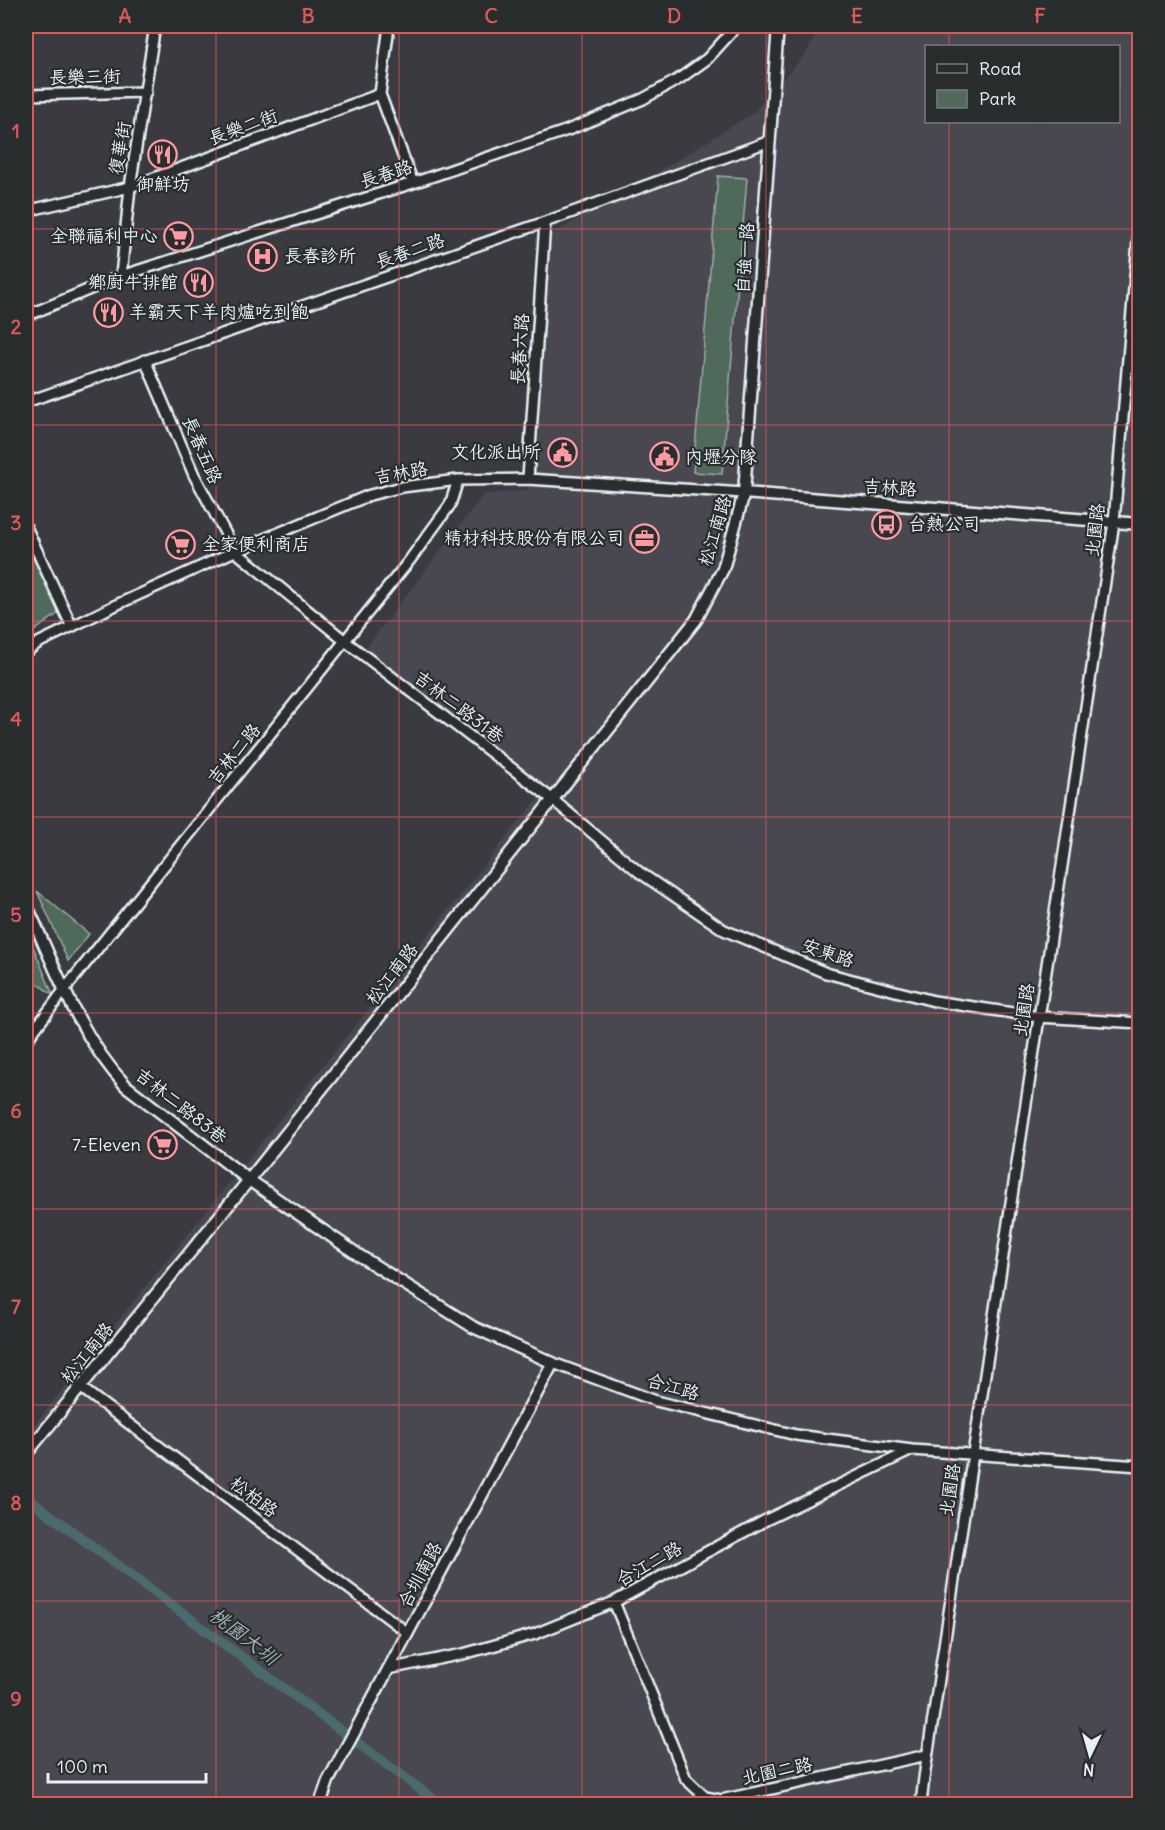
<svg xmlns="http://www.w3.org/2000/svg" width="1165" height="1830" viewBox="0 0 1165 1830" font-family="Delius,'LXGW WenKai TC',sans-serif">
	<style>
		.built { fill: #48464f; fill-rule: evenodd }
		.green { fill: #4f6a5a; stroke: #9caea9; stroke-width: 1.5 }
		.lines { fill: none; stroke-linecap: round; stroke-linejoin: round }
		.canal { stroke: #4c6b6e; stroke-width: 10 }
		.minor-casing { stroke: #e8f1f8; stroke-width: 14 }
		.tertiary-casing { stroke: #e8f1f8; stroke-width: 15 }
		.minor { stroke: #2a2d2e; stroke-width: 9 }
		.tertiary { stroke: #2a2d2e; stroke-width: 10 }
		.grid { fill: none; stroke: #da5a5c; stroke-width: 1.5; stroke-opacity: 0.55 }
		.labels { text-anchor: middle; stroke-width: 4.5; stroke-linejoin: round; paint-order: stroke }
		.street-label { font-size: 18px; fill: #e8f1f8; stroke: #2a2d2e }
		.poi-label { font-size: 18px; fill: #e8f1f8; stroke: #2a2d2e; text-anchor: end }
		.water-label { font-size: 20px; font-style: italic; fill: #a2b5ba; stroke: #2a2d2e }
		.neatline { fill: none; stroke: #da5a5c; stroke-width: 2 }
		.grid-label { font-size: 20px; text-anchor: middle; font-weight: bold; fill: #da5a5c }
	</style>
	<rect width="100%" height="100%" fill="#3a3a40"/>
	<filter id="ink" filterUnits="userSpaceOnUse"><feTurbulence type="fractalNoise" baseFrequency=".0167" numOctaves="2"/><feDisplacementMap in="SourceGraphic" scale="12" xChannelSelector="R" yChannelSelector="G"/><feConvolveMatrix kernelMatrix="1 2 1 2 8 2 1 2 1" color-interpolation-filters="sRGB"/></filter>
	<g filter="url(#ink)">
		<!-- built -->
		<path class="built" d="M820 26H1139V1804H26V1435L539 797 361 654 484 494 528 490 547 237 653 175 753 113 807 52ZM926 46H1118V122H926Z"/>
		<!-- green -->
		<path class="green" d="M718 176 747 178 722 474 693 472Z
			M26 540 60 612 26 637Z
			M37 891 89 934 68 961Z
			M26 929 53 995 26 975Z"/>
		<g class="lines">
			<!-- canal -->
			<path class="canal" d="M26 1497 440 1804"/>
			<defs>
				<path id="minor" d="M380 94 389 26
					M26 95 146 92
					M26 211 130 187 380 94 413 183
					M121 276 130 187 155 26
					M26 316 121 276 413 183 568 130 643 99 679 79 707 59 737 26
					M145 360 194 475 235 551 345 641 552 799 639 872 724 930 826 973 934 1001 1039 1017 1140 1023
					M26 402 545 222 770 141
					M528 479 545 222
					M26 527 72 627
					M26 652 38 643 116 605 235 551 370 495 402 487 458 480 528 479 744 493
					M26 1041 65 989 409 561 450 505 458 480
					M553 1363 656 1401 796 1435 912 1450 1140 1466
					M80 1387 408 1633
					M614 1602 686 1779 705 1797 721 1800 927 1755
					M388 1669 463 1654 535 1634 614 1602 766 1520 912 1450
					M921 1804 924 1778 1114 522 1140 218"/>
				<path id="tertiary" d="M744 493 1140 524
					M26 904C55 966 78 1035 126 1086L249 1180 360 1256 473 1327 553 1363 328 1781 320 1804
					M26 1454 249 1180 696 620 723 569 744 493 778 26"/>
			</defs>
			<!-- minor casing -->
			<use href="#minor" class="minor-casing"/>
			<!-- tertiary casing -->
			<use href="#tertiary" class="tertiary-casing"/>
			<!-- minor -->
			<use href="#minor" class="minor"/>
			<!-- tertiary -->
			<use href="#tertiary" class="tertiary"/>
		</g>
	</g>
	<!-- grid -->
	<path class="grid" d="M216 26V1804M399 26V1804M582 26V1804M766 26V1804M949 26V46M949 122V1804M26 229H1140M26 425H1140M26 621H1140M26 817H1140M26 1013H1140M26 1209H1140M26 1405H1140M26 1601H1140"/>
	<!-- icons -->
	<defs>
		<symbol id="restaurant-ring" viewBox="-11 -11 22 22"><circle r="9.5" fill="#2a2d2e" stroke="#ff9aa2" stroke-width="1.5"/><path d="M-5-6h1v4h1v-4h1v4h1v-4h1v5L-1.5 .5V6h-2V.5L-5-1ZM5-6V6H3V1.5H1.5Q1.5-4 5-6Z" fill="#ff9aa2"/></symbol>
		<symbol id="supermarket-ring" viewBox="-11 -11 22 22"><circle r="9.5" fill="#2a2d2e" stroke="#ff9aa2" stroke-width="1.5"/><path d="M-6-5.5h2.5l.6 2H6L4.5 2H-2.5L-4.4-4H-6ZM-1.5 3.2a1.3 1.3 0 1 0 .1 0ZM3 3.2a1.3 1.3 0 1 0 .1 0Z" fill="#ff9aa2"/></symbol>
		<symbol id="hospital-ring" viewBox="-11 -11 22 22"><circle r="9.5" fill="#2a2d2e" stroke="#ff9aa2" stroke-width="1.5"/><path d="M-5-5h3v3.5h4V-5h3V5h-3V1.5h-4V5h-3Z" fill="#ff9aa2"/></symbol>
		<symbol id="civic-ring" viewBox="-11 -11 22 22"><circle r="9.5" fill="#2a2d2e" stroke="#ff9aa2" stroke-width="1.5"/><path d="M-.6-6.5H3V-4.5H.6V-3L4-1V1h2V6H-6V1h2V-1L-.6-3ZM-1.2 2.5V6h2.4V2.5Z" fill="#ff9aa2"/></symbol>
		<symbol id="bus-ring" viewBox="-11 -11 22 22"><circle r="9.5" fill="#2a2d2e" stroke="#ff9aa2" stroke-width="1.5"/><path d="M-5-6H5V4H4V6H2V4H-2V6H-4V4H-5ZM-3.5-4V0h7V-4ZM-3.5 1.2v1.5H-2V1.2ZM2 1.2v1.5H3.5V1.2Z" fill="#ff9aa2"/></symbol>
		<symbol id="office-ring" viewBox="-11 -11 22 22"><circle r="9.5" fill="#2a2d2e" stroke="#ff9aa2" stroke-width="1.5"/><path d="M-6-3h4V-5.5h4V-3h4V5H-6ZM-1-4.5V-3h2v-1.5ZM-6 0V1H6V0Z" fill="#ff9aa2"/></symbol>
	</defs>
	<g fill-rule="evenodd">
		<use href="#restaurant-ring" x="146" y="138" width="33" height="33"/>
		<use href="#supermarket-ring" x="162" y="220" width="33" height="33"/>
		<use href="#hospital-ring" x="246" y="240" width="33" height="33"/>
		<use href="#restaurant-ring" x="182" y="266" width="33" height="33"/>
		<use href="#restaurant-ring" x="92" y="296" width="33" height="33"/>
		<use href="#civic-ring" x="546" y="436" width="33" height="33"/>
		<use href="#civic-ring" x="648" y="440" width="33" height="33"/>
		<use href="#bus-ring" x="870" y="508" width="33" height="33"/>
		<use href="#office-ring" x="628" y="522" width="33" height="33"/>
		<use href="#supermarket-ring" x="164" y="528" width="33" height="33"/>
		<use href="#supermarket-ring" x="146" y="1128" width="33" height="33"/>
	</g>
	<g class="labels">
		<!-- street labels -->
		<g class="street-label">
			<text transform="translate(85 77) rotate(-1)" y="6">長樂三街</text>
			<text transform="translate(243 127) rotate(-20)" y="6">長樂二街</text>
			<text transform="translate(120 148) rotate(-80)" y="6">復華街</text>
			<text transform="translate(386 174) rotate(-18)" y="6">長春路</text>
			<text transform="translate(410 251) rotate(-19)" y="6">長春二路</text>
			<text transform="translate(745 258) rotate(-86)" y="6">自強一路</text>
			<text transform="translate(520 349) rotate(-86)" y="6">長春六路</text>
			<text transform="translate(202 450) rotate(66)" y="6">長春五路</text>
			<text transform="translate(401 473) rotate(-10)" y="6">吉林路</text>
			<text transform="translate(890 488) rotate(4)" y="6">吉林路</text>
			<text transform="translate(1095 530) rotate(-83)" y="6">北園路</text>
			<text transform="translate(715 531) rotate(-73)" y="6">松江南路</text>
			<text transform="translate(459 707) rotate(37)" y="6">吉林二路31巷</text>
			<text transform="translate(234 754) rotate(-51)" y="6">吉林二路</text>
			<text transform="translate(828 953) rotate(19)" y="6">安東路</text>
			<text transform="translate(392 974) rotate(-52)" y="6">松江南路</text>
			<text transform="translate(1024 1010) rotate(-81)" y="6">北園路</text>
			<text transform="translate(181 1106) rotate(38)" y="6">吉林二路83巷</text>
			<text transform="translate(87 1353) rotate(-51)" y="6">松江南路</text>
			<text transform="translate(673 1387) rotate(16)" y="6">合江路</text>
			<text transform="translate(950 1490) rotate(-81)" y="6">北園路</text>
			<text transform="translate(254 1497) rotate(37)" y="6">松柏路</text>
			<text transform="translate(649 1564) rotate(-29)" y="6">合江二路</text>
			<text transform="translate(420 1575) rotate(-62)" y="6">合圳南路</text>
			<text transform="translate(777 1771) rotate(-12)" y="6">北園二路</text>
		</g>
		<!-- poi labels -->
		<g class="poi-label">
			<text x="163" y="190" text-anchor="middle">御鮮坊</text>
			<text x="158" y="242">全聯福利中心</text>
			<text x="284" y="262" text-anchor="start">長春診所</text>
			<text x="178" y="288">鄉廚牛排館</text>
			<text x="129" y="318" text-anchor="start">羊霸天下羊肉爐吃到飽</text>
			<text x="541" y="458">文化派出所</text>
			<text x="685" y="463" text-anchor="start">內壢分隊</text>
			<text x="908" y="530" text-anchor="start">台熱公司</text>
			<text x="624" y="544">精材科技股份有限公司</text>
			<text x="202" y="550" text-anchor="start">全家便利商店</text>
			<text x="141" y="1151">7-Eleven</text>
		</g>
		<!-- water labels -->
		<g class="water-label">
			<text transform="translate(244 1636) rotate(37)" y="7">桃園大圳</text>
		</g>
	</g>
	<!-- margin -->
	<rect width="1165" height="1830" fill="none" stroke="#2a2d2e" stroke-width="66"/>
	<!-- legend -->
	<rect x="925" y="45" width="195" height="78" fill="#2a2d2e" stroke="#767b7f" stroke-width="1.5"/>
	<rect x="937" y="64" width="30" height="9" fill="#2a2d2e" stroke="#767b7f" stroke-width="1.5"/>
	<text x="979" y="75" font-size="18" fill="#e8f1f8">Road</text>
	<rect x="937" y="90" width="30" height="18" fill="#4f6a5a" stroke="#767b7f" stroke-width="1.5"/>
	<text x="979" y="105" font-size="18" fill="#e8f1f8">Park</text>
	<!-- north arrow -->
	<g transform="translate(1090 1755) rotate(185)" stroke="#2a2d2e" stroke-width="4.5" paint-order="stroke">
	<path d="M0-4.5L10 22L0 15L-10 22Z" fill="#e8f1f8"/>
	<text y="-9" font-size="16" font-weight="bold" text-anchor="middle" fill="#e8f1f8">N</text>
	</g>
	<!-- scale -->
	<path d="M48 1773v9h158v-9" fill="none" stroke="#e8f1f8" stroke-width="3"/>
	<text x="57" y="1773" font-size="18" fill="#e8f1f8" stroke="#2a2d2e" stroke-width="4.5" paint-order="stroke">100 m</text>
	<rect x="33" y="33" width="1099" height="1764" class="neatline"/>
	<g class="grid-label">
		<text x="125" y="23">A</text>
		<text x="308" y="23">B</text>
		<text x="491" y="23">C</text>
		<text x="674" y="23">D</text>
		<text x="857" y="23">E</text>
		<text x="1040" y="23">F</text>
		<text x="16" y="138">1</text>
		<text x="16" y="334">2</text>
		<text x="16" y="530">3</text>
		<text x="16" y="726">4</text>
		<text x="16" y="922">5</text>
		<text x="16" y="1118">6</text>
		<text x="16" y="1314">7</text>
		<text x="16" y="1510">8</text>
		<text x="16" y="1706">9</text>
	</g>
</svg>
